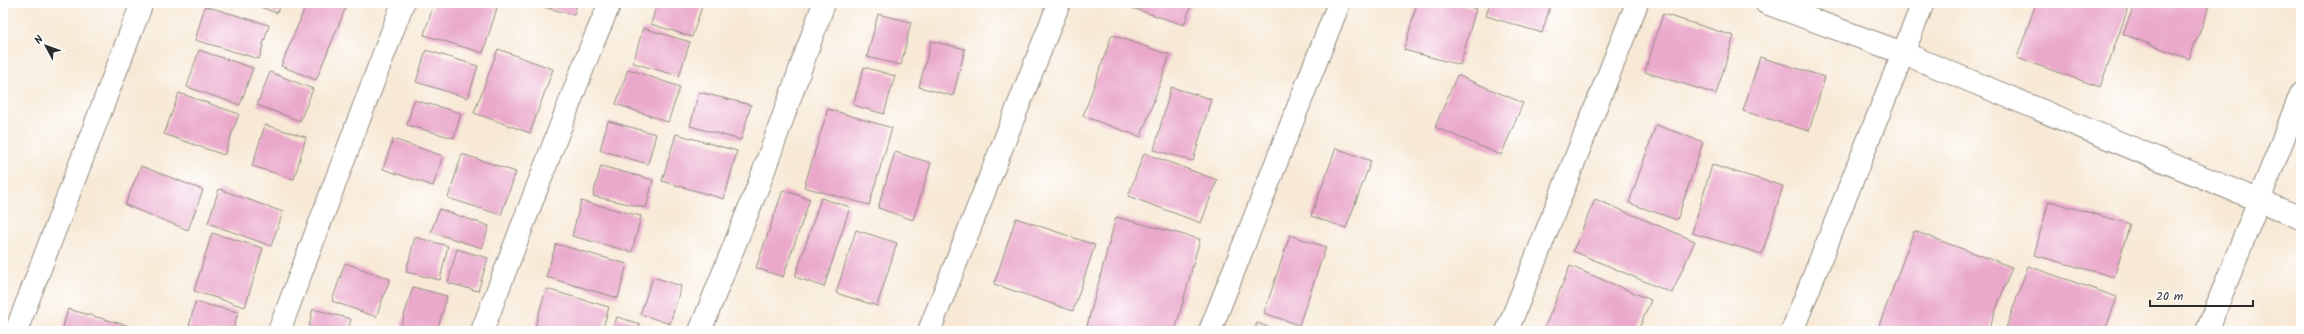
<svg xmlns="http://www.w3.org/2000/svg" width="2304" height="334" viewBox="0 0 2304 334" font-family="Kalam,sans-serif">
	<style>
		.building { fill: #eaa8cb }
		.lines { fill: none; stroke-linecap: round; stroke-linejoin: round }
		.minor-casing { stroke: #918a80; stroke-width: 24 }
		.minor { stroke: #fff; stroke-width: 22 }
	</style>
	<rect width="100%" height="100%" fill="#fff"/>
	<filter id="ink" filterUnits="userSpaceOnUse"><feTurbulence type="fractalNoise" baseFrequency=".025" numOctaves="2"/><feDisplacementMap in="SourceGraphic" scale="8" xChannelSelector="R" yChannelSelector="G"/><feConvolveMatrix kernelMatrix="1 2 1 2 8 2 1 2 1" color-interpolation-filters="sRGB"/></filter>
	<filter id="wash" filterUnits="userSpaceOnUse"><feTurbulence type="fractalNoise" baseFrequency=".012" numOctaves="4" result="noise"/><feDisplacementMap in="SourceGraphic" scale="16" xChannelSelector="R" yChannelSelector="G"/><feGaussianBlur stdDeviation="0.9" result="paint"/><feColorMatrix in="noise" values="0 0 0 0 0 0 0 0 0 0 0 0 0 0 0 0 0 1.4 0 .05"/><feComposite in="paint" operator="in"/></filter>
	<g filter="url(#wash)">
		<rect width="100%" height="100%" fill="#f7e9d6"/>
		<g id="blocks">
			<!-- building -->
			<path class="building" d="M249 3H281L277 13Z
				M307 3H337L346 7 316 80 281 66Z
				M434 3H481L497 8 483 53 424 35Z
				M536 3H577L574 15 536 5Z
				M657 3H703L692 37 651 24Z
				M1117 3H1192L1184 25Z
				M1417 3H1453L1476 9 1460 65 1404 50Z
				M1490 3H1551L1542 33 1486 16Z
				M2036 3H2130L2100 87 2017 58Z
				M2135 3H2211L2189 59 2123 34Z
				M205 6 269 25 259 59 195 40Z
				M878 14 911 22 901 65 867 57Z
				M1663 14 1734 36 1716 94 1645 72Z
				M643 28 690 42 679 76 633 63Z
				M1112 35 1170 55 1141 137 1083 116Z
				M931 41 965 49 953 96 919 87Z
				M498 49 553 69 530 133 474 113Z
				M199 50 253 68 240 105 187 87Z
				M426 50 478 66 468 98 416 82Z
				M1760 57 1825 77 1809 131 1743 111Z
				M864 67 895 76 884 114 853 105Z
				M628 69 680 87 668 122 616 104Z
				M270 72 313 89 300 121 257 105Z
				M1457 75 1523 103 1501 155 1435 127Z
				M1171 87 1211 99 1193 161 1154 150Z
				M699 92 751 105 741 140 690 126Z
				M179 93 239 114 224 155 164 134Z
				M414 100 461 113 454 138 407 125Z
				M828 109 892 128 869 205 804 187Z
				M608 121 656 134 648 164 600 150Z
				M265 125 306 137 294 179 252 166Z
				M1656 125 1703 142 1677 220 1629 203Z
				M676 134 737 151 724 199 662 181Z
				M393 139 443 156 433 186 383 169Z
				M1336 148 1371 161 1346 228 1311 216Z
				M895 152 931 163 913 220 878 208Z
				M1144 153 1217 180 1201 223 1128 196Z
				M462 154 516 172 501 215 448 198Z
				M1712 165 1783 186 1762 254 1692 233Z
				M141 166 203 190 188 230 125 205Z
				M601 166 653 180 646 208 593 196Z
				M219 189 283 212 271 246 208 223Z
				M783 190 810 199 783 277 756 268Z
				M821 198 850 207 824 287 795 277Z
				M1595 199 1695 241 1672 293 1573 251Z
				M581 201 641 216 632 252 572 236Z
				M2049 201 2130 224 2114 277 2034 255Z
				M439 209 489 226 482 248 431 232Z
				M1116 217 1200 239 1175 331H1106L1087 326Z
				M1016 218 1095 245 1073 311 994 284Z
				M856 230 897 243 877 306 836 293Z
				M1914 231 2012 267 1988 331H1877Z
				M212 233 263 248 245 307 194 291Z
				M1290 235 1326 247 1299 325 1264 313Z
				M415 237 448 246 440 280 406 272Z
				M556 244 627 264 618 298 546 277Z
				M457 249 488 258 478 291 448 283Z
				M345 263 390 279 376 317 332 301Z
				M1570 266 1651 300 1638 331H1543Z
				M2028 266 2117 297 2105 331H2005Z
				M653 277 681 286 670 324 640 314Z
				M413 287 447 296 437 331H418L401 326Z
				M546 289 609 307 602 331 534 330Z
				M195 302 238 312 233 331H188Z
				M68 309 140 329V331H62Z
				M313 309 351 319 348 331H308Z
				M617 317 640 324 638 331H612Z
				M1257 323 1279 331H1254Z
				M1066 327 1078 331H1065Z"/>
		</g>
	</g>
	<g filter="url(#ink)">
		<use href="#blocks" fill-opacity="0" stroke="#918a80" stroke-width="1"/>
		<g class="lines">
			<defs>
				<path id="minor" d="M1766 3 1903 53 2301 218
					M16 331 142 3
					M279 331 403 3
					M482 331 591 47 610 3
					M700 331 759 184 824 3
					M929 331 1059 3
					M1210 331 1339 3
					M1507 331 1637 3
					M1792 331 1923 3
					M2207 331 2301 94"/>
			</defs>
			<!-- minor casing -->
			<use href="#minor" class="minor-casing"/>
			<!-- minor -->
			<use href="#minor" class="minor"/>
		</g>
	</g>
	<!-- margin -->
	<rect width="2304" height="334" fill="none" stroke="#fff" stroke-width="16"/>
	<!-- north arrow -->
	<g transform="translate(46 46) rotate(311)" stroke="#ffffff" stroke-width="3" paint-order="stroke">
	<path d="M0-3L7 15L0 10L-7 15Z" fill="#2b2b2b"/>
	<text y="-6" font-size="11" font-weight="bold" text-anchor="middle" fill="#2b2b2b">N</text>
	</g>
	<!-- scale -->
	<path d="M2150 300v6h103v-6" fill="none" stroke="#2b2b2b" stroke-width="2"/>
	<text x="2156" y="300" font-size="12" fill="#2b2b2b" stroke="#ffffff" stroke-width="3" paint-order="stroke">20 m</text>
</svg>
